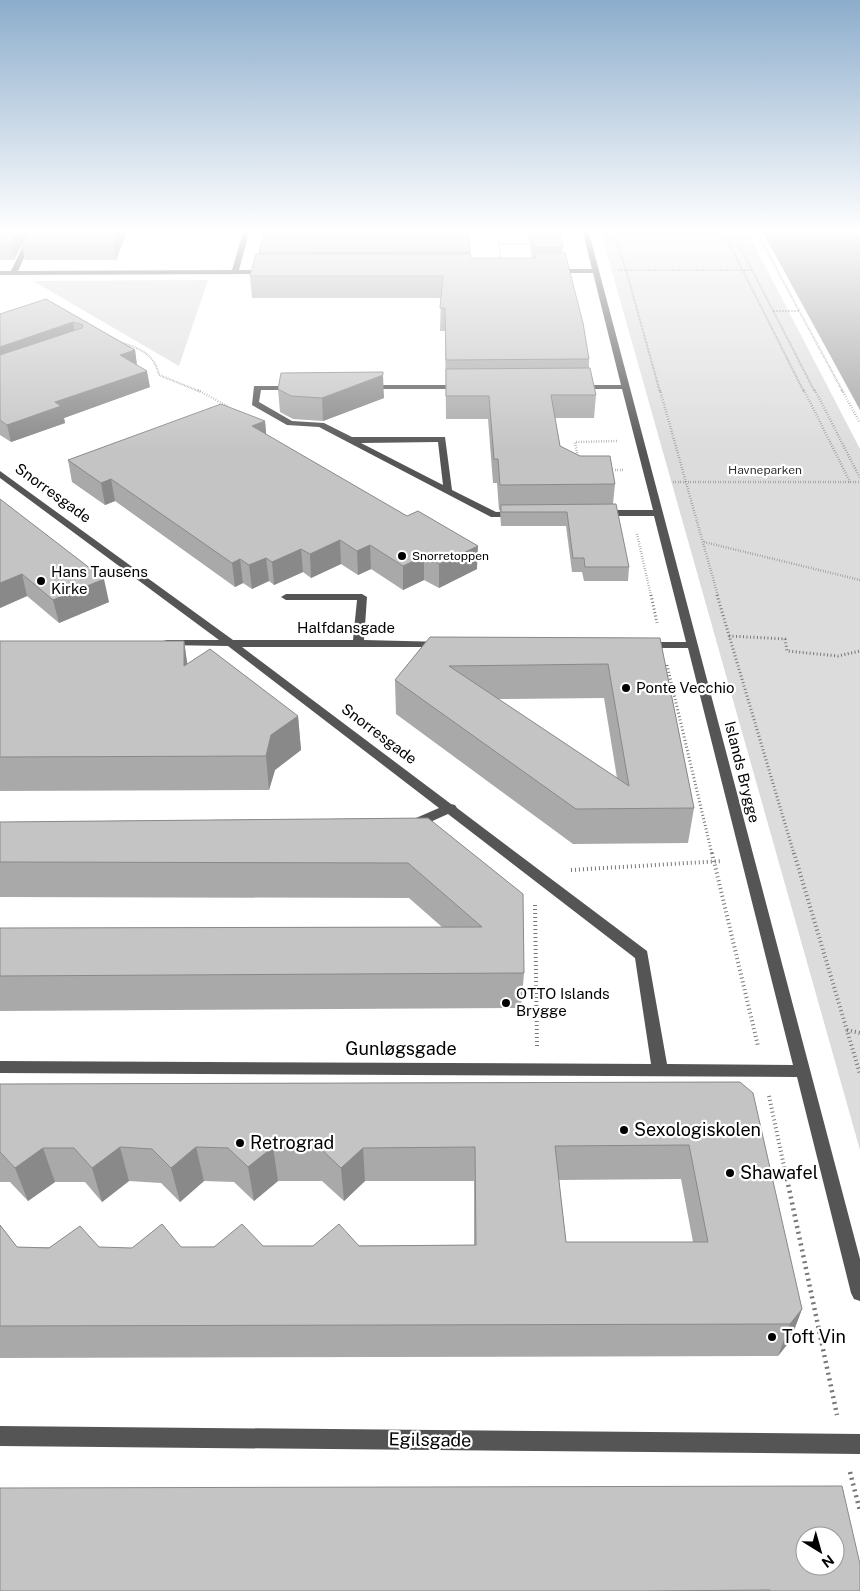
<svg xmlns="http://www.w3.org/2000/svg" width="860" height="1591" viewBox="0 0 860 1591" font-family="'Public Sans',sans-serif">
	<style>
		.green { fill: #dcdcdc }
		.water { fill: #a3a3a3 }
		.pier { fill: #fff }
		.lines { fill: none; stroke-linecap: round; stroke-linejoin: round }
		.path-far4 { stroke: #777; stroke-width: 2; stroke-dasharray: 0.5 1; stroke-linecap: butt }
		.path-far3 { stroke: #777; stroke-width: 2.5; stroke-dasharray: 0.5 2; stroke-linecap: butt }
		.path-far2 { stroke: #777; stroke-width: 3; stroke-dasharray: 1 2.5; stroke-linecap: butt }
		.path-far1 { stroke: #777; stroke-width: 4; stroke-dasharray: 1 3; stroke-linecap: butt }
		.path { stroke: #777; stroke-width: 4.5; stroke-dasharray: 2 4; stroke-linecap: butt }
		.minor { fill: #555; fill-rule: evenodd }
		.wall { fill: #a9a9a9; fill-rule: evenodd }
		.shaded-wall { fill: #898989 }
		.building { fill: #c4c4c4; stroke: #898989; fill-rule: evenodd }
		.poi-dot { fill: #000; stroke: #fff; stroke-width: 2 }
		.labels { text-anchor: middle; stroke-width: 4.5; stroke-linejoin: round; paint-order: stroke }
		.far-park-label { font-size: 12px; fill: #333; stroke: #fff }
		.far-poi-label { font-size: 12px; fill: #000; stroke: #fff; text-anchor: start }
		.street-label { font-size: 15px; fill: #000; stroke: #fff }
		.poi-label { font-size: 15px; fill: #000; stroke: #fff; text-anchor: start }
		.near-street-label { font-size: 18px; fill: #000; stroke: #fff }
		.near-poi-label { font-size: 18px; fill: #000; stroke: #fff; text-anchor: start }
	</style>
	<rect width="100%" height="100%" fill="#fff"/>
	<!-- green -->
	<path class="green" d="M600 229H746L860 449V1150Z
		M208 280 179 366 33 281Z"/>
	<!-- water -->
	<path class="water" d="M761 229H860V410Z"/>
	<!-- pier -->
	<path class="pier" d="M759 229H761L860 413 858 412Z"/>
	<g class="lines">
		<!-- path-far4 -->
		<path class="path-far4" d="M498 229 501 261
			M612 229 626 270 660 392
			M722 229 804 392
			M731 229 815 392
			M755 229 843 392
			M498 232H530
			M499 244H531
			M618 270H752
			M773 311H800
			M119 342C139 348 154 353 159 375L201 392"/>
		<!-- path-far3 -->
		<path class="path-far3" d="M198 390 227 406
			M660 390 718 596
			M804 390 850 482
			M815 390 860 478
			M842 390 860 423
			M578 458 575 442 617 441
			M610 470H623
			M673 482H860
			M637 534 651 596
			M704 542 860 580"/>
		<!-- path-far2 -->
		<path class="path-far2" d="M651 595 657 623
			M717 595 794 854
			M729 636 785 639 787 651 838 656 860 651
			M667 665 712 854"/>
		<!-- path-far1 -->
		<path class="path-far1" d="M712 853 758 1046
			M794 853 860 1074
			M571 870 722 861
			M535 905 537 1046
			M847 1030 860 1033
			M769 1096 787 1180"/>
		<!-- path -->
		<path class="path" d="M787 1179 837 1415
			M850 1472 860 1511"/>
		<!-- minor -->
		<path class="minor" d="M31 229H37L18 271 232 270 244 229H250L239 270H268L271 272 268 274 0 275V271H11Z
			M582 229H588L860 1259V1301L854 1299 851 1293 797 1077 0 1073V1061L651 1064 635 958 448 814 419 827H409L408 824 409 821 439 808 228 646 163 645 162 643 163 641 167 640H219L0 478V471L233 640H353L357 600H286L281 597 286 594H362L367 597 364 640 444 642 445 644 444 646 440 647H242L451 804 455 805 457 808 647 951 667 1064 793 1065 688 648H645L640 645 645 642H686L654 516H601L596 513 601 510H653L622 389H578L574 387 578 385H621L593 273H553L550 271 553 269H592Z
			M365 385H461L465 387 461 389H365Z
			M254 386H296V390H261L259 402 292 421 324 423 352 437H445L452 490 496 512 516 511 521 514 516 517H491L319 427 287 425 252 405ZM438 442 443 485 361 443Z
			M0 1426 860 1434V1454L0 1446Z"/>
	</g>
	<!-- wall -->
	<path class="wall" d="M0 229H128L116 260H25L22 244 14 260H0Z
		M469 229 471 258H532L527 229H559L563 247 562 253 589 359V368L596 395 594 418H555L560 446 615 484 613 504 629 567 628 581H584L582 572H572L566 526H501L500 510H499L497 483H493L488 419H446L445 331H440L441 298H252L250 276 259 253Z
		M46 299 135 350 137 365 150 387 64 418 65 423 11 442 0 435V314Z
		M278 389 384 398 323 421 293 419 280 412Z
		M265 421 266 434 477 569 439 588 424 580 403 590 371 569 358 575 341 564 311 578 303 572 274 585 269 581 252 589 243 583 235 587 115 501 105 505 72 482 68 460Z
		M0 499 109 602 59 623 27 596 0 608Z
		M430 637 660 638 694 808 688 843 573 844 396 714 395 680ZM604 698 617 778 498 699Z
		M0 641H184L187 664 298 716 301 750 275 770 269 790 0 791Z
		M428 818 524 973 521 1008 0 1011V928L442 927 409 898 0 897V822Z
		M740 1082 802 1309 790 1341 778 1356 0 1358V1225L17 1247 132 1248 263 1246 474 1245V1181H365L344 1201 322 1181H278L254 1201 234 1182 204 1181 180 1202 161 1183 129 1181 102 1202 85 1182H55L28 1201 10 1182H0V1084ZM681 1179 693 1242H566L559 1180Z
		M860 1564V1591H0Z"/>
	<!-- shaded-wall -->
	<path class="shaded-wall" d="M19 229H30L14 260 11 243Z
		M119 229H128L116 260 113 243Z
		M73 322 76 338 0 364V347Z
		M135 350 137 367 120 355Z
		M147 371 150 387 64 418 65 423 11 442 7 425 55 402Z
		M383 375 384 398 323 421 322 398Z
		M265 421 267 443 252 426Z
		M111 479 115 501 105 505 101 483Z
		M340 540 341 564 311 578 310 554Z
		M370 545 371 569 358 575 357 551Z
		M478 546 477 569 439 588V564Z
		M301 549 303 572 274 585 272 562Z
		M424 556V580L403 590V566Z
		M266 558 269 581 252 589 249 565Z
		M240 559 243 583 235 587 232 563Z
		M22 574 27 596 0 608V583Z
		M104 579 109 602 59 623 53 600Z
		M184 641 189 675 184 666Z
		M298 716 301 750 275 770 269 790 266 756 271 735Z
		M120 1147 129 1181 102 1202 92 1168Z
		M196 1147 204 1181 180 1202 171 1168Z
		M273 1147 278 1181 254 1201 248 1167Z
		M43 1148 55 1182 28 1201 15 1168Z
		M363 1148 365 1181 344 1201 341 1168Z
		M802 1309 790 1341 778 1356 790 1324Z"/>
	<!-- building -->
	<path class="building" d="M0 229H19L11 243H0Z
		M29 229H119L113 243H22Z
		M265 229H469L470 252 259 253Z
		M531 229H559L563 247H534Z
		M536 253H565L583 323 589 359 446 360 445 308H440L443 276H250L256 254H471V258H536Z
		M46 299 135 350 120 355 147 371 55 402 61 406 7 425 0 420V355L82 328 83 325 73 322 0 347V314Z
		M590 368 596 395H551L560 446 580 456H610L615 484 500 485 498 459H494L489 396H446V369Z
		M383 372V375L322 398 291 396 278 389 281 373Z
		M221 404 265 421 252 426 407 516 418 511 478 546 439 564 424 556 403 566 370 545 357 551 340 540 310 554 301 549 272 562 266 558 249 565 240 559 232 563 111 479 101 483 68 460Z
		M0 499 104 579 53 600 22 574 0 583Z
		M616 504 629 567H585L584 558H573L567 512H501V505Z
		M430 637 660 638 694 808 576 809 395 680ZM608 664 629 786 449 666Z
		M0 641H184V666L210 649 298 716 271 735 266 756 0 757Z
		M428 818 523 894 524 973 0 976V928L482 927 408 863 0 862V822Z
		M740 1082 753 1093 802 1309 790 1324 0 1326V1225L17 1247 49 1248 80 1226 99 1247 132 1248 162 1224 181 1247H214L242 1224 263 1246H313L339 1224 359 1246 476 1245 475 1147 363 1148 341 1168 319 1147H273L248 1167 228 1148 196 1147 171 1168 152 1149 120 1147 92 1168 74 1148H43L15 1168 0 1152V1084ZM689 1145 708 1242H566L555 1146Z
		M842 1486 860 1564V1591H770V1590L644 1591H0V1488ZM805 1536H835V1566H805Z"/>
	<!-- sky -->
	<linearGradient id="sky" x2="0" y2="1"><stop stop-color="#8cadcc"/><stop offset="0.51" stop-color="#fff"/><stop offset="1" stop-color="#fff" stop-opacity="0"/></linearGradient>
	<rect width="860" height="452" fill="url(#sky)"/>
	<!-- markers -->
	<g class="poi-dot">
		<circle cx="402" cy="556" r="5"/>
		<circle cx="41" cy="581" r="5"/>
		<circle cx="626" cy="688" r="5"/>
		<circle cx="506" cy="1003" r="5"/>
		<circle cx="624" cy="1130" r="5"/>
		<circle cx="240" cy="1143" r="5"/>
		<circle cx="730" cy="1173" r="5"/>
		<circle cx="772" cy="1337" r="5"/>
	</g>
	<g class="labels">
		<!-- far-park labels -->
		<g class="far-park-label">
			<text x="765" y="474">Havneparken</text>
		</g>
		<!-- far-poi labels -->
		<g class="far-poi-label">
			<text x="412" y="560">Snorretoppen</text>
		</g>
		<!-- street labels -->
		<g class="street-label">
			<text transform="translate(53 493) rotate(36)" y="5">Snorresgade</text>
			<text x="346" y="633">Halfdansgade</text>
			<text transform="translate(379 734) rotate(37)" y="5">Snorresgade</text>
			<text transform="translate(742 772) rotate(76)" y="5">Islands Brygge</text>
		</g>
		<!-- poi labels -->
		<g class="poi-label">
			<text x="51" y="577">Hans Tausens<tspan x="51" dy="17">Kirke</tspan></text>
			<text x="636" y="693">Ponte Vecchio</text>
			<text x="516" y="999">OTTO Islands<tspan x="516" dy="17">Brygge</tspan></text>
		</g>
		<!-- near-street labels -->
		<g class="near-street-label">
			<text x="401" y="1055">Gunløgsgade</text>
			<text transform="translate(430 1440) rotate(1)" y="6">Egilsgade</text>
		</g>
		<!-- near-poi labels -->
		<g class="near-poi-label">
			<text x="634" y="1136">Sexologiskolen</text>
			<text x="250" y="1149">Retrograd</text>
			<text x="740" y="1179">Shawafel</text>
			<text x="782" y="1343">Toft Vin</text>
		</g>
	</g>
	<!-- north arrow -->
	<g transform="translate(820 1551) rotate(143)"><circle r="24" fill="#ffffff" stroke="#999999"/>
	<path d="M0-4L9 19L0 12L-9 19Z" fill="#000000"/>
	<text y="-8" font-size="14" font-weight="bold" text-anchor="middle" fill="#000000">N</text>
	</g>
</svg>
